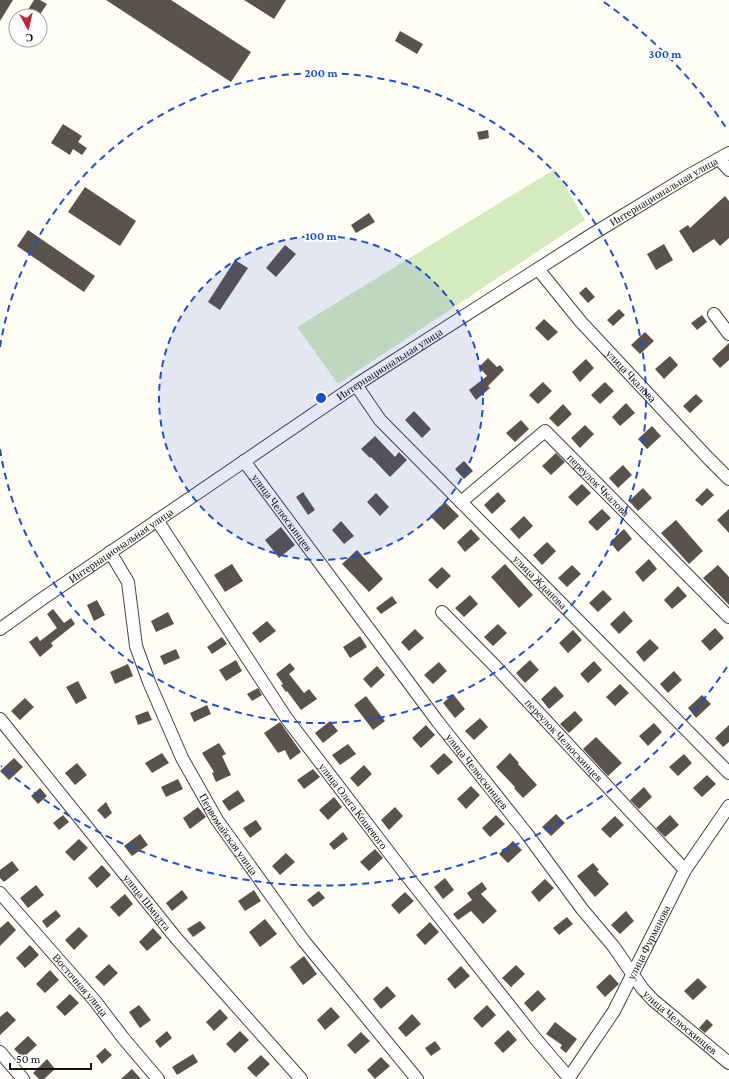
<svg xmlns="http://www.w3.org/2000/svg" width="729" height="1079" viewBox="0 0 729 1079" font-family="'Crimson Pro',serif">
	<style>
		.green { fill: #d5ebbd }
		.building { fill: #5a524d }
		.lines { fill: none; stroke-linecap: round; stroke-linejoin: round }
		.minor-casing { stroke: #444; stroke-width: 14 }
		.minor { stroke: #fff; stroke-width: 12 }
		.ring { fill: none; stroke: #1d4ed8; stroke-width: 2; stroke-dasharray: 7 5 }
		.labels { text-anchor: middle; stroke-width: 4; stroke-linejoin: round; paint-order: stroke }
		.street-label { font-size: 11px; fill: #111; stroke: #fff }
		.centre { fill: #1d4ed8; stroke: #fff; stroke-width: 2 }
		.ring-label { font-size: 12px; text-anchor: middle; font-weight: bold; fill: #1d4ed8; stroke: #fff; stroke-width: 4; stroke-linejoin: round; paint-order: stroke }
	</style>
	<rect width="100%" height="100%" fill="#fffdf5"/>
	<!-- green -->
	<path class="green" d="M555 169 585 220 338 384 297 327Z"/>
	<!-- building -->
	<path class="building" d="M0 0H13L0 21Z
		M34 0H40L47 4 39 16H24Z
		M106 0H171L251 52 231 82Z
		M244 0H286L274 19Z
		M400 31 423 44 417 54 395 41Z
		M63 124 82 136 78 142 87 148 82 155 73 149 70 155 51 143Z
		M488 130 489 138 479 140 477 132Z
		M85 187 136 221 120 246 68 212Z
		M725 196 729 201V238L720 246 714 239 693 253 679 231 688 225 690 228Z
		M369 213 375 222 356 233 351 225Z
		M28 230 95 276 84 292 17 246Z
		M664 244 673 260 656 270 647 254Z
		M285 245 296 254 276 277 266 268Z
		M235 260 248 268 220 310 208 302Z
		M586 287 595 297 588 303 579 293Z
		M619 309 625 315 613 326 607 320Z
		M702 315 707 322 697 330 691 323Z
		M544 319 558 332 548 341 535 328Z
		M645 332 654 341 640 354 631 345Z
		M729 343V360L720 368 712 359Z
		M670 356 678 365 664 379 655 369Z
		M488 358 497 367 500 365 504 370 488 386 490 388 476 400 469 390 487 376 479 367Z
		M586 359 594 368 580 382 572 372Z
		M543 382 552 391 538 404 529 395Z
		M605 382 614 391 600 404 591 395Z
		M696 394 703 401 690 413 683 406Z
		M626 403 635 413 620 426 612 417Z
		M563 404 572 414 558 427 549 418Z
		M414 411 431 429 422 438 405 420Z
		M521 420 529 429 515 442 506 433Z
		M585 425 594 434 580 448 571 438Z
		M652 426 661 436 647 449 638 439Z
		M375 436 395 457 399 452 407 460 390 477 371 457 370 458 361 449Z
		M556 453 565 462 551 475 542 466Z
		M464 461 473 471 464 479 455 469Z
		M623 465 632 475 618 488 609 478Z
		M582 484 591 493 577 506 568 497Z
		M643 488 652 498 638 511 629 501Z
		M707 488 714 495 702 506 695 500Z
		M303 492 315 510 308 515 296 497Z
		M498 492 506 501 492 514 484 505Z
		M376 493 389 507 380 516 367 502Z
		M445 502 459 516 444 530 430 516Z
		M602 509 611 518 597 531 588 522Z
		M729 509V533L717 520Z
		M524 516 533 526 519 539 510 529Z
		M676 520 703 551 689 564 661 533Z
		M341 521 354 536 344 544 332 530Z
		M281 527 295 545 279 558 265 540Z
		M471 529 480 539 465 552 457 542Z
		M624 529 632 539 618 552 610 542Z
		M547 542 556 551 542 565 533 555Z
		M357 550 383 579 369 592 342 564Z
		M649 559 657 569 643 582 635 572Z
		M232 564 243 581 225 592 214 575Z
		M505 564 533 595 519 608 491 577Z
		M572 565 581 574 567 587 558 578Z
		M718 565 729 577V605L703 578Z
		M442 567 451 576 437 589 428 580Z
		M678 586 687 596 672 609 664 600Z
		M603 590 612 599 598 612 589 603Z
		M470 595 478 604 464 617 455 608Z
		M392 596 397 603 381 614 376 608Z
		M97 600 105 615 94 621 87 605Z
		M53 609 64 623 71 618 75 624 51 643 53 646 40 657 29 642 37 636 40 641 57 628 47 614Z
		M624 611 633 621 619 634 610 624Z
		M168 612 174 624 156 632 151 621Z
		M267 621 276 631 260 643 252 633Z
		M498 624 507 633 493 646 484 637Z
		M715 628 724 638 710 651 701 641Z
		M415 629 424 638 409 651 401 642Z
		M573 630 582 640 568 653 559 643Z
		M360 636 367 647 350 658 343 647Z
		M222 637 227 644 212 654 207 647Z
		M650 639 659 648 644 662 636 652Z
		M176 649 180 658 164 665 160 656Z
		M236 660 242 671 226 681 219 670Z
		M530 660 539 670 525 683 516 673Z
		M594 661 602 670 588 683 580 674Z
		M439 662 447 671 433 684 424 675Z
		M290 663 295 669 289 674 304 693 309 689 317 699 301 710 287 691 286 692 281 685 283 684 276 674Z
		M128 664 133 676 115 684 110 672Z
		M377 666 385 675 371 688 363 679Z
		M674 671 682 680 668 693 660 684Z
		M78 681 87 698 76 704 66 687Z
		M620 684 629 693 615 706 606 697Z
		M555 686 564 696 549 709 541 699Z
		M258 688 262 695 252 701 247 694Z
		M453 694 465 709 455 718 443 703Z
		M702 695 711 704 696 718 688 708Z
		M366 696 385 721 373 730 354 705Z
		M25 698 34 707 20 720 11 711Z
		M207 705 211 714 194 722 190 713Z
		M148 711 152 720 138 725 135 716Z
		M575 711 583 720 569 733 560 724Z
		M480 718 488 727 474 740 465 731Z
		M330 721 338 731 323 743 315 733Z
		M280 722 301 752 290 760 285 750 278 753 264 733Z
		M654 723 662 732 648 746 639 736Z
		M426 725 435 735 421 748 412 738Z
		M729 725V742L723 747 715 738Z
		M596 737 622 763 608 776 583 749Z
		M219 743 226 754 222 756 231 775 216 782 212 773 214 772 202 753Z
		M348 744 356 754 340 765 332 755Z
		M162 753 169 763 152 773 145 763Z
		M444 753 453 762 438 775 430 766Z
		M510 753 519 763 518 764 537 785 523 798 514 788 515 787 496 767Z
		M684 754 692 763 678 776 669 767Z
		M14 758 23 767 9 780 0 771Z
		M77 763 87 775 75 785 65 773Z
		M364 765 372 774 358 787 350 778Z
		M313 769 320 777 304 789 297 780Z
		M707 775 716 784 702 797 693 788Z
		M178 779 183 789 166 797 161 787Z
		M471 786 480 795 466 809 457 799Z
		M644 787 652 797 639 809 630 800Z
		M40 788 47 796 38 804 31 796Z
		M238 790 245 801 229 811 222 801Z
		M334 797 342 807 328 820 319 810Z
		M106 802 112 813 105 819 97 810Z
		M198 807 206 817 190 829 183 818Z
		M395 807 403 816 389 830 381 820Z
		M556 814 565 823 551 836 542 827Z
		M63 815 69 822 59 830 53 823Z
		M496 815 505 824 490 837 482 828Z
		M670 815 679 825 665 837 656 828Z
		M615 816 624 825 610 838 601 829Z
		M256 820 262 829 250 838 243 828Z
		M343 832 348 839 334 850 329 844Z
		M140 834 148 845 132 856 124 846Z
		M79 839 88 848 74 861 65 852Z
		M513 841 522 850 508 863 499 854Z
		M375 849 383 858 369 871 360 862Z
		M286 853 295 862 280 875 272 866Z
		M12 861 19 870 4 882 0 878V870Z
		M593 863 599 870 597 871 609 884 595 897 577 876Z
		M102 865 111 875 97 888 88 878Z
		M445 878 454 890 443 899 434 887Z
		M545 879 554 888 539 902 531 892Z
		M482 882 487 889 481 894 497 911 483 924 471 911 458 920 453 914 472 900 467 893Z
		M36 885 44 895 28 908 20 898Z
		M182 890 188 898 172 911 166 903Z
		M254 890 261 901 245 911 238 901Z
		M319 891 325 898 313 907 307 900Z
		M405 892 414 901 399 914 391 905Z
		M125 894 133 904 119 917 110 907Z
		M56 910 61 916 47 928 42 921Z
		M626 911 634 921 620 934 611 925Z
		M567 917 573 924 559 935 553 928Z
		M265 919 277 934 260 947 249 932Z
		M8 921 16 930 0 946V928Z
		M200 921 206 928 193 937 187 929Z
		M430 922 439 932 425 945 416 935Z
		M79 927 88 936 74 950 65 940Z
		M153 928 162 938 147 951 139 942Z
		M30 945 39 955 25 968 16 958Z
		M304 956 317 974 303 985 290 967Z
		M109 964 118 973 104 986 95 977Z
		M516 965 525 974 511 987 502 978Z
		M461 966 470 976 455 989 447 979Z
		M50 970 59 980 45 993 36 984Z
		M610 974 619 984 605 997 596 987Z
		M698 978 707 987 693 1000 684 991Z
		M387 986 396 996 381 1009 373 999Z
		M538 990 546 999 532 1012 524 1003Z
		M70 994 79 1003 65 1016 56 1007Z
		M139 1005 151 1020 140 1028 129 1012Z
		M487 1005 496 1015 482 1028 473 1018Z
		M331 1007 340 1017 325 1030 317 1020Z
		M220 1009 228 1018 214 1031 206 1022Z
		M7 1011 16 1020 0 1035V1017Z
		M412 1014 421 1024 406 1037 398 1028Z
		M707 1019 713 1025 705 1033 699 1028Z
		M555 1022 577 1039 566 1053 560 1048 562 1045 546 1034Z
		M508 1030 517 1040 503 1053 494 1043Z
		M167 1031 172 1038 160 1048 155 1041Z
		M240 1031 249 1040 235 1053 226 1044Z
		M361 1032 370 1041 355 1054 347 1045Z
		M28 1036 37 1045 23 1058 14 1049Z
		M435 1041 441 1049 431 1056 425 1048Z
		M105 1048 112 1055 102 1064 96 1056Z
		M193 1054 198 1062 177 1075 172 1067Z
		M261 1055 270 1064 256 1077 247 1068Z
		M381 1057 390 1066 375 1079 367 1070Z
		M47 1059 55 1069 44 1079H39L33 1073Z
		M132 1069 141 1079H121Z"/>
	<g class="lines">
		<defs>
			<g id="minor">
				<path d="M719 159 729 170"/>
				<path id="s1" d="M538 269 581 322 708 458 729 479"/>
				<path d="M714 314 729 334"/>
				<path id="s2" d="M356 385 380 420 729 773"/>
				<path id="s3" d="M244 461 438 722 527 834 582 909 614 947 642 988 653 1000 729 1063"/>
				<path id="s4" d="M461 502 545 431 729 617"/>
				<path id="s5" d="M157 520 287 719 407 876 535 1038 569 1078"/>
				<path id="s6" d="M110 552 128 582 136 646 149 682 182 758 217 820 303 940 417 1079"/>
				<path id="s7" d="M442 612 495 666 685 870"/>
				<path id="s8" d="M0 629 42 599 356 385 591 235 693 173 729 153"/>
				<path id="s9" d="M0 719 176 938 301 1079"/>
				<path id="s10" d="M0 893 95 1001 124 1039 158 1079"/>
				<path d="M0 1052 23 1079"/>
				<path id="s11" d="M568 1079 614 1011 685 870 729 806"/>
			</g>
		</defs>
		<!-- minor casing -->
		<use href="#minor" class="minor-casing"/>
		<!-- minor -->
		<use href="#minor" class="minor"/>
	</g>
	<!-- distance rings -->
	<circle cx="321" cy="398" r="162" fill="#1d4ed8" fill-opacity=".12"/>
	<g class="ring">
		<circle cx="321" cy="398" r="162"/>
		<path d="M0 347A325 325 0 1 1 0 449"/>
		<path d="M727 667A487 487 0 0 1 1 766M604 2A487 487 0 0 1 727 129"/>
	</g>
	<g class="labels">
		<!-- street labels -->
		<g class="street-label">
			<text dy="4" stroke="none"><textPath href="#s8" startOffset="795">Интернациональная улица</textPath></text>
			<text dy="4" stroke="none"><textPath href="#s8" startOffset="471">Интернациональная улица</textPath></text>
			<text dy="4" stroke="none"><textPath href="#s1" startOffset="142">улица Чкалова</textPath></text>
			<text dy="4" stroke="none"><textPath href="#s4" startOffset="186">переулок Чкалова</textPath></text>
			<text dy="4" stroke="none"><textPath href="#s3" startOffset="64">улица Челюскинцев</textPath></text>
			<text dy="4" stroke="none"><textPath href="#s8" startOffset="147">Интернациональная улица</textPath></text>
			<text dy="4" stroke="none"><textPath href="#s2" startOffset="270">улица Жданова</textPath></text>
			<text dy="4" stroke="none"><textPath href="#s7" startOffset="177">переулок Челюскинцев</textPath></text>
			<text dy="4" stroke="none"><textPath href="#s3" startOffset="388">улица Челюскинцев</textPath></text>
			<text dy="4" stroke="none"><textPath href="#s5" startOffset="347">улица Олега Кошевого</textPath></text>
			<text dy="4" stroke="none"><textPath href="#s6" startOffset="310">Первомайская улица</textPath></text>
			<text dy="4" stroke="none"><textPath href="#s9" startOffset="235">улица Шмидта</textPath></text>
			<text dy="4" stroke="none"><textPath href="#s11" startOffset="159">улица Фурманова</textPath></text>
			<text dy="4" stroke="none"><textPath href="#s10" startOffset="122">Восточная улица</textPath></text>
			<text dy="4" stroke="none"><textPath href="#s3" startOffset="712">улица Челюскинцев</textPath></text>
		</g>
	</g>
	<circle cx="321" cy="398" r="6" class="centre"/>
	<g class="ring-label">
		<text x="665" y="58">300 m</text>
		<text x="321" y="77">200 m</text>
		<text x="321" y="240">100 m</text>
	</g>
	<!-- north arrow -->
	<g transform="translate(28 28) rotate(172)"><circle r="19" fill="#ffffff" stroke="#a0a0a0"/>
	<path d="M0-3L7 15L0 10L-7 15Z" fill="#c4262e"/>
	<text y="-6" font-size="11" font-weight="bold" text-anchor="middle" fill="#111111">С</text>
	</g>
	<!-- scale -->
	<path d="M10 1063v6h81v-6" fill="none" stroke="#111111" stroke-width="2"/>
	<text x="16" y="1063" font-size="12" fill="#111111" stroke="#ffffff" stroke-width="3" paint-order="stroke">50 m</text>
</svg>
